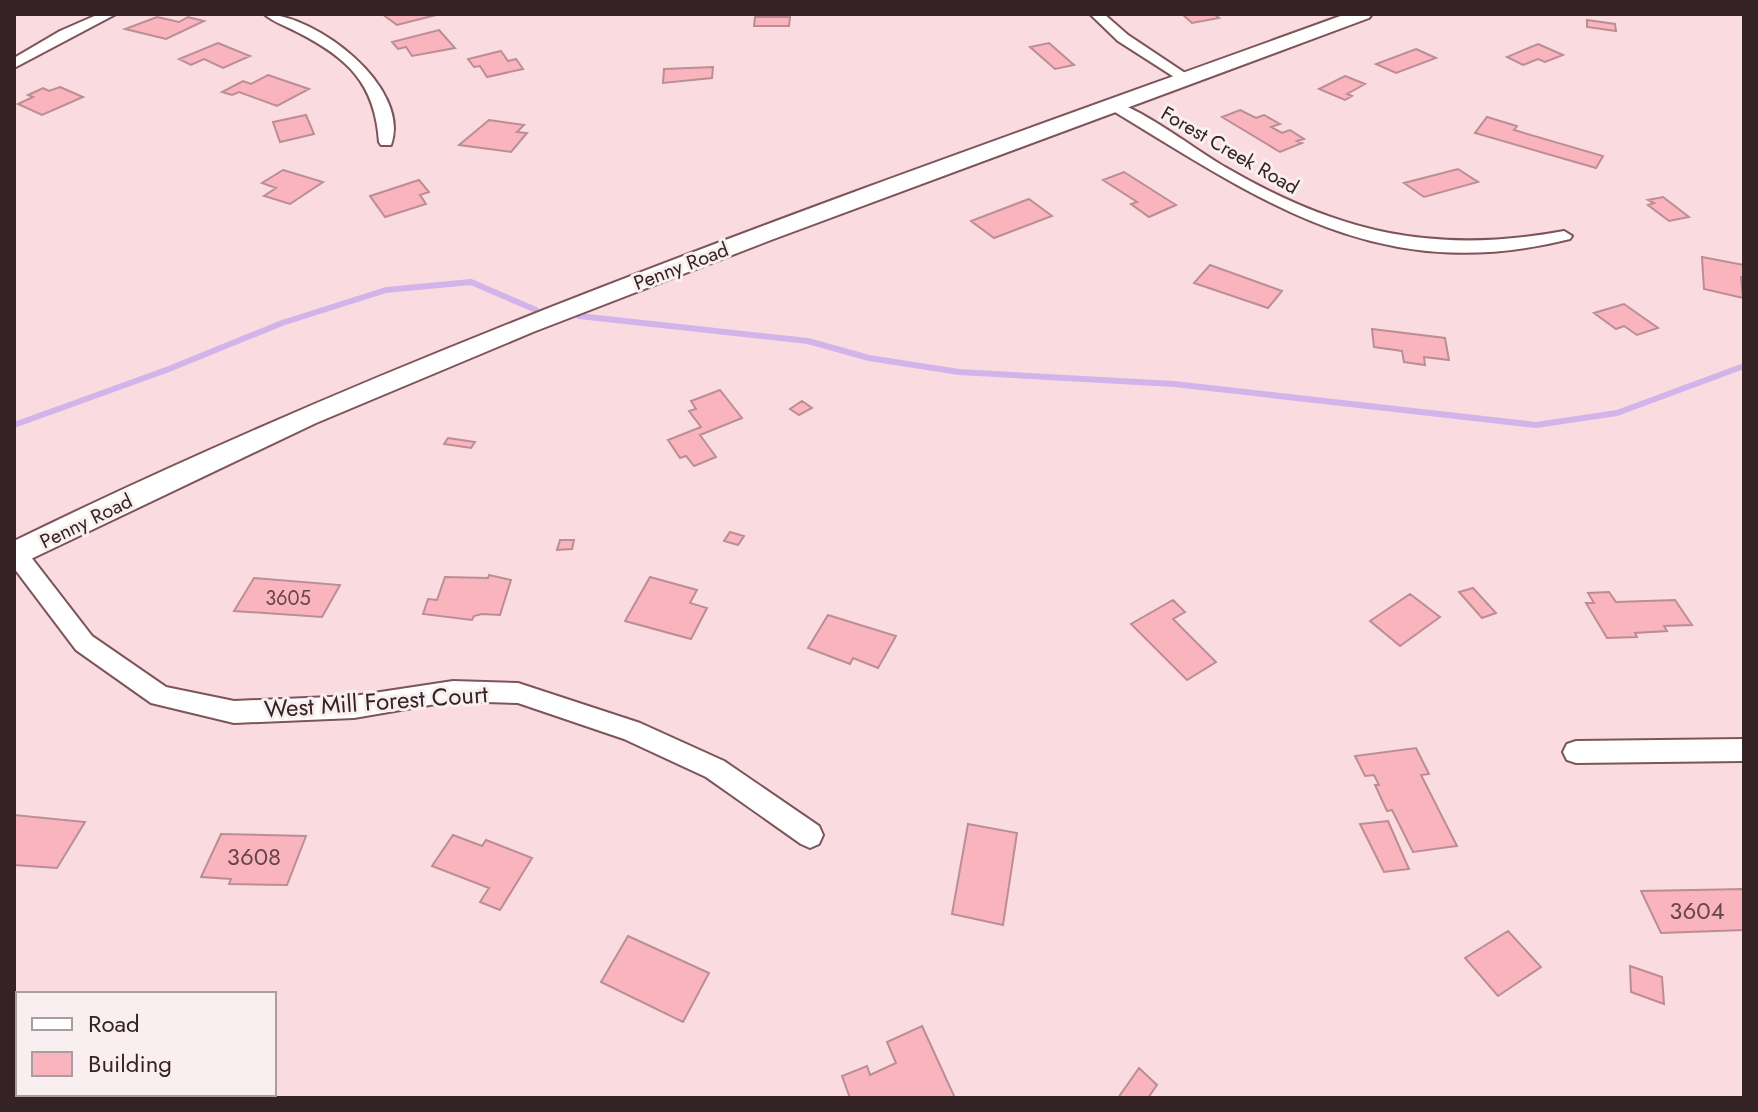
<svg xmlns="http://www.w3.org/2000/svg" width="1758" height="1112" viewBox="0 0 1758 1112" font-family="Jost,sans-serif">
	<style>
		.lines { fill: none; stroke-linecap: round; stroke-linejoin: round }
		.stream { stroke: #d2b4eb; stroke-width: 6 }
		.building { fill: #fab4be; stroke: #bb8d94; stroke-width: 2 }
		.street-casing { stroke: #7d545a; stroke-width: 4 }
		.secondary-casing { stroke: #7d545a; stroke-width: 4 }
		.street { fill: #fff; fill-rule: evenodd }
		.secondary { fill: #fff; fill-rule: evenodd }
		.labels { text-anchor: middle; stroke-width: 6; stroke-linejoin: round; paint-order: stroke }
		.far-street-label { font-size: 20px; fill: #342225; stroke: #f9eff0 }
		.number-label { font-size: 20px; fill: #66464b }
		.street-label { font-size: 24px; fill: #342225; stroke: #f9eff0 }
		.near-number-label { font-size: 24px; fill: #66464b }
	</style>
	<rect width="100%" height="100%" fill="#fadce0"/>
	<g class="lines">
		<!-- stream -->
		<path class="stream" d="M579 316 808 341 869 358 959 372 1174 384 1536 425 1617 413 1744 366
			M14 425 169 369 282 323 386 290 471 282 536 310"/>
	</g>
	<!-- building -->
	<path class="building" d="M382 14H440L397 25Z
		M1182 14H1214L1219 18 1192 23Z
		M157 17 179 22 188 17 204 21 166 39 125 29Z
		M755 17H790L789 26H754Z
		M1587 20 1615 24 1616 31 1587 27Z
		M439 30 455 48 412 56 406 47 398 49 392 42Z
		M218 43 250 56 223 68 204 59 191 65 179 59Z
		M1049 43 1074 65 1055 69 1030 47Z
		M1538 44 1563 55 1545 62 1538 59 1523 65 1507 57Z
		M1416 49 1436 58 1396 73 1376 64Z
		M501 51 508 61 516 59 523 69 487 77 480 66 474 67 468 59Z
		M713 67 712 78 663 83 664 69Z
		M268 75 309 89 277 106 239 92 232 95 222 92 243 81 251 84Z
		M1345 76 1365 84 1347 94 1352 96 1345 100 1319 89Z
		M60 87 83 97 42 115 18 104 33 97 28 95 43 88 49 91Z
		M1240 110 1256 118 1264 115 1280 124 1271 127 1282 133 1290 130 1304 139 1297 141 1302 143 1280 152 1222 117Z
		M306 115 314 134 280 142 273 122Z
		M1487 117 1517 126 1514 130 1603 156 1596 168 1475 133Z
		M489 120 524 125 517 132 527 133 511 152 459 145Z
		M1458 169 1478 182 1424 197 1404 183Z
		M283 170 323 182 290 204 264 196 276 188 262 183Z
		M1124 172 1176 205 1149 217 1131 204 1137 202 1103 180Z
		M419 180 429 192 420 195 426 204 385 217 370 196Z
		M1663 197 1689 217 1669 221 1648 205 1654 203 1648 200Z
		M1029 199 1052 216 994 238 971 221Z
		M1702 257 1744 265V277H1741L1743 298 1704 289Z
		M1210 265 1282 291 1268 308 1194 283Z
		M1624 304 1658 328 1637 335 1624 326 1616 329 1594 313Z
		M1372 329 1445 338 1449 360 1424 357 1425 365 1404 362 1402 351 1374 347Z
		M720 390 742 418 700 435 716 457 694 466 686 456 680 458 668 440 701 427 689 411 696 409 691 401Z
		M802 401 812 408 799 415 790 409Z
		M448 438 475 442 471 448 444 444Z
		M730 532 744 536 738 545 724 541Z
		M560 540H574L572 549 557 550Z
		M489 575 511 580 500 615 482 614 474 616 472 620 423 614 428 599 437 600 445 577 488 578Z
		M650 577 697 590 690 603 707 608 691 639 625 621Z
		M254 578 340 585 322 617 234 611Z
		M1473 588 1496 613 1482 618 1459 592Z
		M1609 592 1616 602 1675 600 1692 625 1664 626 1667 631 1635 633 1637 637 1607 638 1586 603H1594L1588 593Z
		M1410 594 1440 617 1400 646 1370 621Z
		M1173 600 1185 612 1173 619 1216 662 1187 680 1131 624Z
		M828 615 896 636 878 668 853 658 850 664 808 648Z
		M1416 748 1429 774 1421 775 1457 846 1413 852 1392 810 1387 811 1375 785H1379L1374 775 1365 776 1355 756Z
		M14 815 85 822 57 868 14 865Z
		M1388 821 1409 869 1384 872 1360 824Z
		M968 824 1017 833 1003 925 952 914Z
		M221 834 306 836 287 885 229 884 231 879 201 877Z
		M453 835 482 846 486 840 532 858 500 910 480 902 489 888 432 866Z
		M1744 889V930L1661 933 1641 891Z
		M1508 931 1541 967 1498 996 1465 958Z
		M628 936 709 973 683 1022 601 982Z
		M1630 966 1662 977 1664 1004 1631 992Z
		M922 1026 955 1098H850L842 1076 867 1066 870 1075 896 1063 887 1042Z
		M1139 1068 1157 1085 1148 1098H1118Z"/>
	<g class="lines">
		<defs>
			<path id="street" d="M99 14H116L14 68V58L60 31Z
				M264 14C315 14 412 87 391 145H381L379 142C375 83 348 58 297 32 286 26 273 22 264 14Z
				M1090 14H1104L1128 35 1194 79 1182 82 1118 41Z
				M1115 102C1145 111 1196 150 1225 167 1338 233 1434 255 1564 231L1572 236 1570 239C1379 287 1264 202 1110 109V103Z
				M14 546 24 548 92 636 166 687 234 701 354 696 453 681 518 683 640 723 724 761 819 826 823 835 819 844 810 848 801 844 706 777 624 739 518 703 453 701 354 718 234 723 151 703 76 650 14 568Z
				M1744 739V761L1576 763 1567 760 1563 752 1567 744 1576 741Z"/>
			<path id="secondary" d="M1346 14H1372L1369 18 771 240 533 332 316 423 14 567V541C444 331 897 177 1346 14Z"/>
		</defs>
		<!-- street casing -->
		<use href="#street" class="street-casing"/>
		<!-- secondary casing -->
		<use href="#secondary" class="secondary-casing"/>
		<!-- street -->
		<use href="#street" class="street"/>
		<!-- secondary -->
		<use href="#secondary" class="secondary"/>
	</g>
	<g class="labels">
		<!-- far-street labels -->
		<g class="far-street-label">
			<text transform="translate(1230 150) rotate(30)" y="7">Forest Creek Road</text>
			<text transform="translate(681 266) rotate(-21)" y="7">Penny Road</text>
			<text transform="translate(86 521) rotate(-26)" y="7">Penny Road</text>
		</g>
		<!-- number labels -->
		<g class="number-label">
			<text x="288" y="605">3605</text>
		</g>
		<!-- street labels -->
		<g class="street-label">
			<text transform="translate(376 702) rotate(-4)" y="8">West Mill Forest Court</text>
		</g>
		<!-- near-number labels -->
		<g class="near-number-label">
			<text x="254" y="865">3608</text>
			<text x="1697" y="919">3604</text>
		</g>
	</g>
	<!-- border -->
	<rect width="1758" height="1112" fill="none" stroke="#342225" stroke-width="32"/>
	<!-- legend -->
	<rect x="16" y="992" width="260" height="104" fill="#f9eff0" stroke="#aa9d9f" stroke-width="2"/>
	<rect x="32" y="1018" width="40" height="12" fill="#ffffff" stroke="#aa9d9f" stroke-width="2"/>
	<text x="88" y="1032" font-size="24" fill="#342225">Road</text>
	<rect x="32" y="1052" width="40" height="24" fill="#fab4be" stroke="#aa9d9f" stroke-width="2"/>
	<text x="88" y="1072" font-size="24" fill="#342225">Building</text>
</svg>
